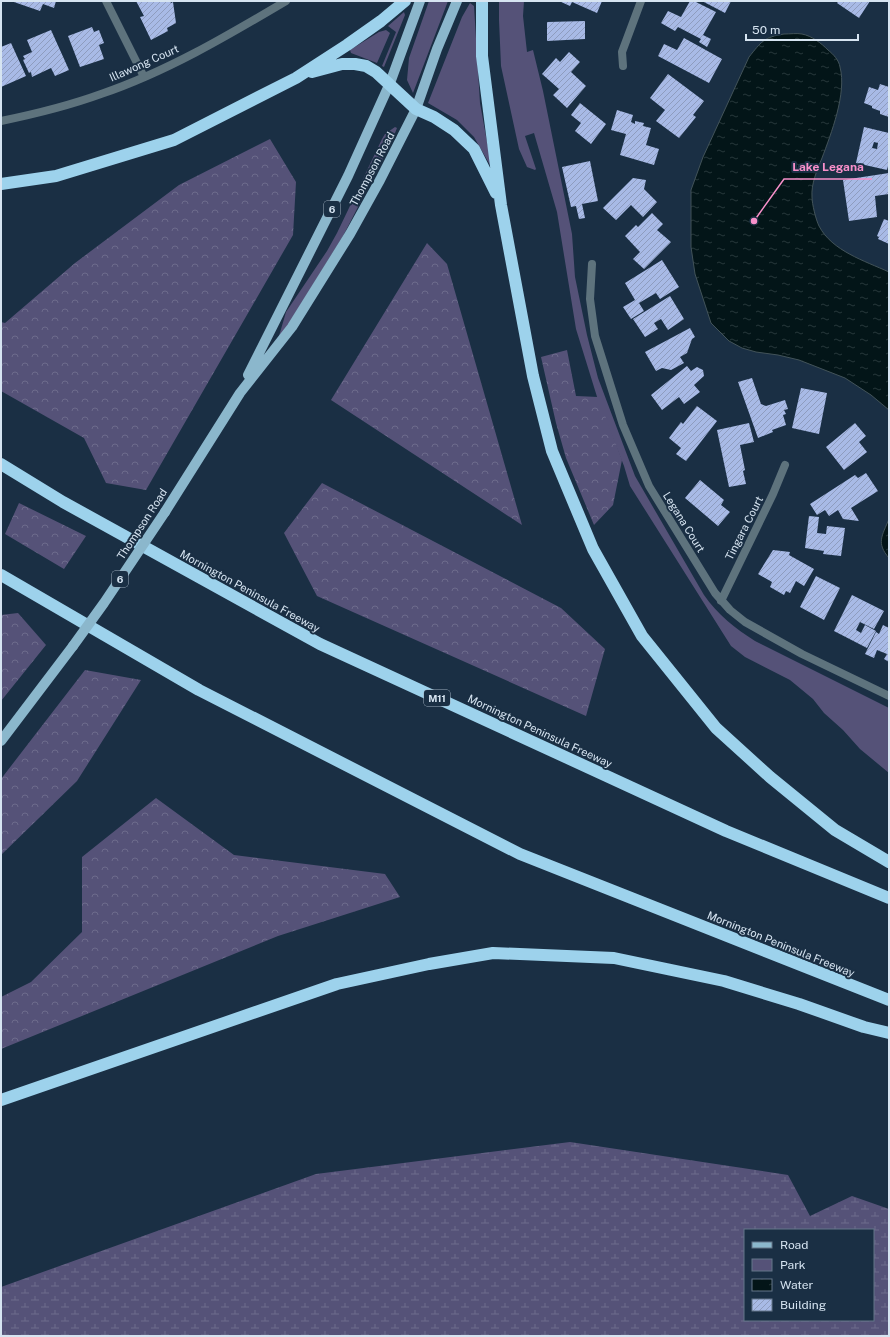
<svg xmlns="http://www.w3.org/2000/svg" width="890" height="1337" viewBox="0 0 890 1337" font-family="'Public Sans',sans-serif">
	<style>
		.green { fill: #555278 }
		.forest { fill: url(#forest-crowns) }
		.wetland { fill: url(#wetland-marsh); fill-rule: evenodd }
		.water { fill: url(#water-ripples); stroke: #425359 }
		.building { fill: url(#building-hatch); fill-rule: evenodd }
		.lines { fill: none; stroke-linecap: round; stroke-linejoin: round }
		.minor { stroke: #5e737d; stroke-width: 8 }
		.primary { stroke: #8bb7cc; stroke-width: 10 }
		.motorway { stroke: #9dd2ec; stroke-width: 12 }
		.primary-bridge { stroke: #8bb7cc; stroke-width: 10 }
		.labels { text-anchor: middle; stroke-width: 4; stroke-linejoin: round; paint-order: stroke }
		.shield { fill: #1a2f44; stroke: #9eaebd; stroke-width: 1 }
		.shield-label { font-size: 10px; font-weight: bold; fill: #d6e4f1 }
		.street-label { font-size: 11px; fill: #d6e4f1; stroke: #1a2f44 }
		.leader { fill: none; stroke: #f890ca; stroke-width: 1.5 }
		.callout-dot { fill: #f890ca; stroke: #1a2f44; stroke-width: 1.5 }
		.callout-label { font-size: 12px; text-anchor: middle; font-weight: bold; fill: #f890ca; stroke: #1a2f44; stroke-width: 4; stroke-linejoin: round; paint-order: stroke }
	</style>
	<defs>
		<pattern id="forest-crowns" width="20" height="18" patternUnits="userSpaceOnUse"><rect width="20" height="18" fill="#555278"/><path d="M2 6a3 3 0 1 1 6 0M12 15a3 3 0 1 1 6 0" fill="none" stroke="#6d6b8c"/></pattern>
		<pattern id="wetland-marsh" width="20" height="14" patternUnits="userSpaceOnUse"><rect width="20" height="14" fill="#555278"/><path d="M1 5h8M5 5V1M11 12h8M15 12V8" fill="none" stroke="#6d6b8c"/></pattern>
		<pattern id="water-ripples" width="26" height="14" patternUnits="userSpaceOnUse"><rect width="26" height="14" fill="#031518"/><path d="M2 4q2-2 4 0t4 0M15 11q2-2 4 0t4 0" fill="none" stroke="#27373a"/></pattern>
		<pattern id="building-hatch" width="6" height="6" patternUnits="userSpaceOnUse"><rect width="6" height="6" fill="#a8bae6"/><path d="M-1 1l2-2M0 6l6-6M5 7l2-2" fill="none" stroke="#8e9cbe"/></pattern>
	</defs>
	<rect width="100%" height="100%" fill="#1a2f44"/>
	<!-- green -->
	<path class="green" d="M429 1H448L413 93 407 80 409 58Z
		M499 1H524L523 16 527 52 533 50 543 91 572 234 575 277 587 335 598 378 635 476 704 595C717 614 736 629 755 641L889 708V773L860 749 843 730 824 713 813 699 790 680 745 657 731 646 630 486 624 466 598 400 576 329 557 212 534 133 525 136 536 169 535 170 527 167 519 149 501 66 499 20Z
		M470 3 474 6 480 103 487 142 492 164 490 165 474 137 457 120 428 103 462 17Z
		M404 12 405 15 384 67 382 66 396 32 388 26Z
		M386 30 390 33 377 63 351 53 350 50 379 32Z
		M395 127 397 128 391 143 343 236 280 338 279 336 286 312 327 251 337 233 382 139 385 134Z"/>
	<!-- forest -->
	<path class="forest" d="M270 139 296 182 293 235 146 490 106 483 84 438 1 391V322L5 323 75 263 179 185Z
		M427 243 447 264 522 525 331 400Z
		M567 350 576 396 598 397 622 460 613 505 594 525 566 458 556 423 541 357Z
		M322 483 561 608 605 649 586 716 317 596 284 533Z
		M19 503 86 536 64 569 5 534Z
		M18 613 46 645 1 701V615Z
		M85 670 141 680 77 781 1 855V779Z
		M156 798 234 855 385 874 400 897 278 936 1 1049V997L31 982 82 932V857Z"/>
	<!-- wetland -->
	<path class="wetland" d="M570 1142 788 1175 810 1216 852 1196 889 1209V1336H1V1287L316 1174ZM745 1230H873V1320H745Z"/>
	<!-- water -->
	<path class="water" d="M784 34C790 34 797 33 802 34 812 36 821 43 828 50 833 54 839 60 840 67 847 93 831 134 822 158 817 170 811 184 812 197 812 204 816 220 819 226 832 251 865 261 889 272V410L871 395 845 378 799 360 778 355 756 352 742 348 729 341 711 323 695 274 691 247V190L703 157 749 57C761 42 764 37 784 34Z
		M889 519V558C876 543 882 536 889 519Z"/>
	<!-- building -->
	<path class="building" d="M11 1H56L54 8 43 4 40 11Z
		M136 1H170L171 3 173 2 176 23 167 28 168 31 151 40 140 17 144 16Z
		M559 1H602L597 13 572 2 570 6Z
		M690 1H694L716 12 703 35 711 39 707 47 699 42 701 39 678 27 675 31 661 23 668 11 681 17Z
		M702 1H731L725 13Z
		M838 1H870L859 18 837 3Z
		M585 21V39L547 41V22Z
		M92 27 94 32 99 30 104 43 99 45 104 59 80 67 68 36Z
		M51 30 69 70 55 76 51 68 32 77 31 72 29 73 23 60 25 59 23 56 32 52 27 40Z
		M684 38 722 59 709 83 658 56 664 44 677 50Z
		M11 43 26 76 1 87V47Z
		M569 52 580 62 571 72 586 86 567 108 553 95 559 89 542 74 556 58 560 62Z
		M668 74 704 101 693 115 696 117 679 138 656 121 665 110 650 98Z
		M880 84 889 87V117L880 114V111L872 108V106L864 103 869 87 878 90Z
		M580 103 606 124 591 144 575 131 581 123 571 115Z
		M617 110 633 115 631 122 635 124V121L644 123 643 126 651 128 646 145 659 149 654 165 620 155 626 134 611 130Z
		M864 127 889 133V162L887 170 856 163ZM874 142 878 143 877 149 872 148Z
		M590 161 598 201 582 204 585 218 579 219 576 206 571 207 562 167Z
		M889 173V194L875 196 877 217 849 221 843 180Z
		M633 178 646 180 644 189 657 202 643 217 631 205 616 220 603 208Z
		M652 213 663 224 657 230 671 242 644 269 633 259 640 252 625 236 636 225 638 227Z
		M884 219 889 221V244L878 239 879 237 877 236Z
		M662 260 679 287 660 299 656 293 639 303 644 311 631 319 623 307 635 300 625 283Z
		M670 296 684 319 668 330 661 319 654 323 658 329 645 337 633 319Z
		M690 328 695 337 692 339 687 353 680 357 684 363 671 370 662 368 656 371 645 352Z
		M687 366 691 371 697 367 703 370 704 376 694 385 700 392 684 404 679 397 662 410 651 395Z
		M752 378 761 404 766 406 785 400 788 409 784 410 786 414 783 415 786 425 772 430 773 432 758 438 738 382Z
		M801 388 827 393 819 434 792 428Z
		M697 406 717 421 686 461 676 454 681 448 669 438 681 422 683 424Z
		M749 423 754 442 740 445 745 470 743 471 746 484 729 487 717 430Z
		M855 423 866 436 859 442 867 452 844 470 826 447Z
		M866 473 878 491 851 508 859 521 843 519 838 510 829 516 825 510 817 515 810 504 855 475 858 478Z
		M700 480 724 500 721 505 730 512 718 526 685 498Z
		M809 516 819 517 817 533 826 534 827 526 845 528 841 556 823 554 824 551 805 548Z
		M773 550 790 552 789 555 814 569 804 586 796 581 790 593 786 591 784 595 770 587 772 582 758 574Z
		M816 576 840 588 824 620 800 607Z
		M852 595 884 611 874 629 860 622 856 630 861 633 865 625 876 631 867 648 834 631Z
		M883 625 889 628V662L884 659 887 654 877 650 874 658 865 654 876 632 879 634Z"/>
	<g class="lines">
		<!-- minor -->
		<path class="minor" d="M106 1 144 77
			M623 66 622 52 641 1
			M1 121C35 114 68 106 101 94 166 72 227 36 286 1
			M592 264 590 299 595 336 623 425 649 486 715 593 730 610 745 622 802 654 889 696
			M721 601 773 494 785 465"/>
		<!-- primary -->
		<path class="primary" d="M248 375 348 176 390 83 420 1
			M165 512 240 393 292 327 350 234 380 180 416 109 437 49 457 1
			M1 741 73 646"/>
		<!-- motorway -->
		<path class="motorway" d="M482 1V56L501 205 533 376 552 451 593 549 642 636 716 728 770 777 835 830 889 862
			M312 72 342 64H355L366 66 376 72 416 109 434 117 454 130 474 149 496 193
			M1 184 56 176 174 140 296 78 347 45 381 21 405 1
			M1 464 63 502 320 644 726 831 889 898
			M1 575 199 690 520 854 889 1000
			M1 1100 337 984 429 964 493 953 614 958 724 981 799 1004 864 1027 889 1033"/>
		<!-- primary-bridge -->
		<path class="primary-bridge" d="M73 646 104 603 165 512"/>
	</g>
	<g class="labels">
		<!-- shield labels -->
		<g class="shield">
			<rect x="324" y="201" width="16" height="16" rx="3"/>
			<rect x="112" y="571" width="16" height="16" rx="3"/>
			<rect x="424" y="690" width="26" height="16" rx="3"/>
		</g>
		<g class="shield-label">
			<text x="332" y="213">6</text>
			<text x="120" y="583">6</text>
			<text x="437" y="702">M11</text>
		</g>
		<!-- street labels -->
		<g class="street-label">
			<text transform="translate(144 63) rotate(-24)" y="4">Illawong Court</text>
			<text transform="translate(372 169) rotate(-62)" y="4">Thompson Road</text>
			<text transform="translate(684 522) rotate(58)" y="4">Legana Court</text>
			<text transform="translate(142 524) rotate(-57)" y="4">Thompson Road</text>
			<text transform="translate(744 528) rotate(-63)" y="4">Tingara Court</text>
			<text transform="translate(250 591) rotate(29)" y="4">Mornington Peninsula Freeway</text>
			<text transform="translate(540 731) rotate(25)" y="4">Mornington Peninsula Freeway</text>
			<text transform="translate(781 944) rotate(22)" y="4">Mornington Peninsula Freeway</text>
		</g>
	</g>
	<!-- callouts -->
	<path class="leader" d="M754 221L784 179H872"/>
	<circle class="callout-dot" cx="754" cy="221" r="4"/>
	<g class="callout-label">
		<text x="828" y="171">Lake Legana</text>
	</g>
	<!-- border -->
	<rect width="890" height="1337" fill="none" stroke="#d6e4f1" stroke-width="4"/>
	<!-- legend -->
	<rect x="744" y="1229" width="130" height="92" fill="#1a2f44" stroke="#657789"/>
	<rect x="752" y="1242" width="20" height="6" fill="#8bb7cc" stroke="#657789"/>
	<text x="780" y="1249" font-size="12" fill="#d6e4f1">Road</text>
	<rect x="752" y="1259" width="20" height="12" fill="#555278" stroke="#657789"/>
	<text x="780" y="1269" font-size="12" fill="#d6e4f1">Park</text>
	<rect x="752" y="1279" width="20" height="12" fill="url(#water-ripples)" stroke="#657789"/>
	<text x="780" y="1289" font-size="12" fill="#d6e4f1">Water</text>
	<rect x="752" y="1299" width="20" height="12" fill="url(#building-hatch)" stroke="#657789"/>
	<text x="780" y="1309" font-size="12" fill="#d6e4f1">Building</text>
	<!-- scale -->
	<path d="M746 34v6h112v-6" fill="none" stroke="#d6e4f1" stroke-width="2"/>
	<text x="752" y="34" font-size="12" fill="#d6e4f1" stroke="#1a2f44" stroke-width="3" paint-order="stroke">50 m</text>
</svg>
